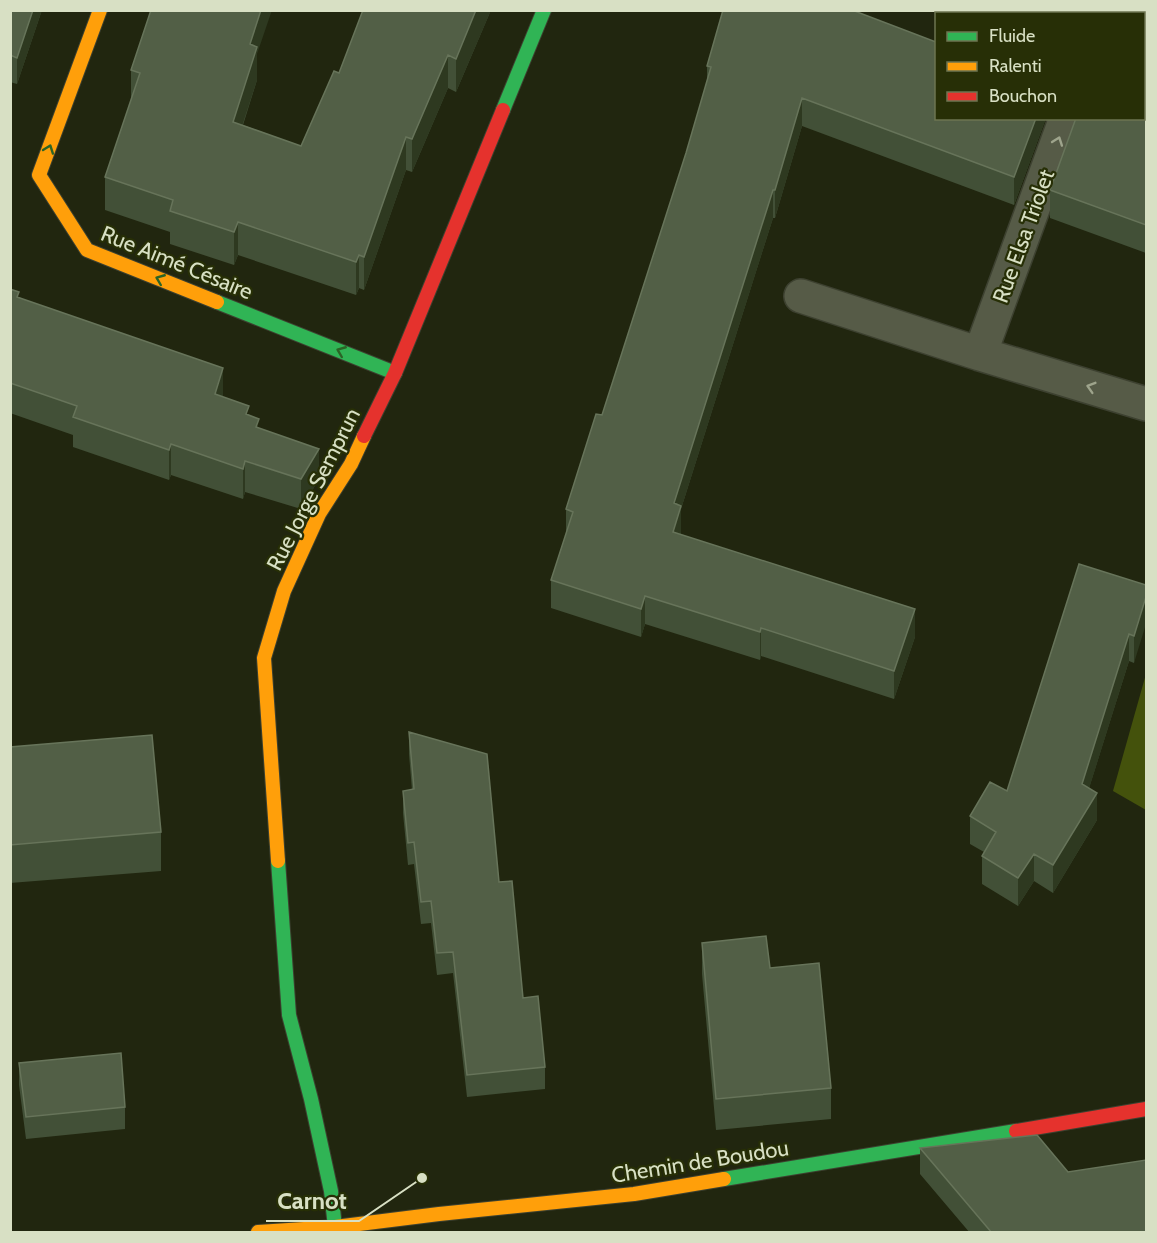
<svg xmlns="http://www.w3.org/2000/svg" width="1157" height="1243" viewBox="0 0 1157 1243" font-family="Cabin,sans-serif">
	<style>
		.green { fill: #44520c }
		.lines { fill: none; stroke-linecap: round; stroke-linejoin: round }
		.street-casing { stroke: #3d4130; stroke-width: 36 }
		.fast-casing { stroke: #3d4130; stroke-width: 16 }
		.slow-casing { stroke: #3d4130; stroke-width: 16 }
		.jam-casing { stroke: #3d4130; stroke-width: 16 }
		.street { stroke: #565b47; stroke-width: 33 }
		.fast { stroke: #30b455; stroke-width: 14 }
		.slow { stroke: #ff9f0a; stroke-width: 14 }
		.jam { stroke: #e5322d; stroke-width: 14 }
		.wall { fill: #425037 }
		.shaded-wall { fill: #2e3920 }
		.building { fill: #525f46; stroke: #67745a; stroke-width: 1.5 }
		.oneway { stroke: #9ea48c }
		.oneway2 { stroke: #2b6426 }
		.labels { text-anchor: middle; stroke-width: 4.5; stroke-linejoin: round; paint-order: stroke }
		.street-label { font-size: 22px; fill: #d8e0c4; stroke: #272f06 }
		.leader { fill: none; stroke: #d8e0c4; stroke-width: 2 }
		.callout-dot { fill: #d8e0c4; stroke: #272f06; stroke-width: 2 }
		.callout-label { font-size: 24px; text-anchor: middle; font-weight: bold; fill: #d8e0c4; stroke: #272f06; stroke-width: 4.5; stroke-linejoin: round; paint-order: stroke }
	</style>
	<rect width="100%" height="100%" fill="#21260f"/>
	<!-- green -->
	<path class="green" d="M1146 674V810L1113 791Z"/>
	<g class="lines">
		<defs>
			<path id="street" d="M1093 10 1101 14
				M1144 28 1146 30
				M1066 118 980 354 1146 404
				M801 296 980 354"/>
			<path id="fast" d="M503 110 544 10
				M217 302 395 373
				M278 861 289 1015 311 1099 331 1191 335 1227
				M724 1179 1016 1131"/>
			<path id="slow" d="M100 10 39 175 87 250 217 302
				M278 861 264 658 284 591 319 514 351 464 364 436
				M258 1232 335 1227 439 1214 634 1194 724 1179"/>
			<path id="jam" d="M364 436 395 373 503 110
				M1016 1131 1146 1109"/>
		</defs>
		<!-- street casing -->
		<use href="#street" class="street-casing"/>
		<!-- fast casing -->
		<use href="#fast" class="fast-casing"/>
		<!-- slow casing -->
		<use href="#slow" class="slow-casing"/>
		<!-- jam casing -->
		<use href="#jam" class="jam-casing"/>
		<!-- street -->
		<use href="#street" class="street"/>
		<!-- fast -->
		<use href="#fast" class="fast"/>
		<!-- slow -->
		<use href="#slow" class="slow"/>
		<!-- jam -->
		<use href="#jam" class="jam"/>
	</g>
	<!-- wall -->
	<path class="wall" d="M10 10H42L17 84 10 82Z
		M363 10H491L456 92 448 88 412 172 406 170 364 290 359 288 356 295 238 255 234 265 170 244V232L105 210V177L131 101V70L257 54V80L243 125 301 146 339 73Z
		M707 66 1046 118 1014 205 802 126 775 218H773L753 281 681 509V535L915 637 894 699 761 656 760 660 645 624 641 637 551 608V580L566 534V509L602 415 686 153 707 82Z
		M1146 119V253L1050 218V190Z
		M10 289 19 297 223 397 249 415 259 428 319 479 301 509 245 492 243 499 171 475 169 480 73 447V435L10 413Z
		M1146 585 1134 663 1129 661 1089 788 1097 820 1053 893 1034 881 1018 906 982 884V856L984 852 970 844V816L1007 791Z
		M409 732 499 882 523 998 545 1067V1089L467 1097 453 973 437 975 431 923 421 924 414 864 408 865 403 813V791L412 790 409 754Z
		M10 747 161 832V871L10 883Z
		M702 943 770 968 831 1088V1119L716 1130 702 974Z
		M19 1063 125 1107V1129L26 1139 19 1085Z
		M920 1148 1068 1172 1146 1233H970L920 1174Z"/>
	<!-- shaded-wall -->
	<path class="shaded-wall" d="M33 10H42L17 84V58Z
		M261 10H272L257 54V80L233 154V122L250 44Z
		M476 10H491L456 92V59Z
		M448 55V88L412 172V139Z
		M802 98V126L775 218V190Z
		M1036 118H1046L1014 205V177Z
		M406 137V170L364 290V257Z
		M773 190V218L681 509V534L673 560 674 503Z
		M238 222V255L234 265V232Z
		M359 255V288L356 295V262Z
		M223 368V398L215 394Z
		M171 444V475L169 480V450Z
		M319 449V479L301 509V479Z
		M245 461V492L243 499V469Z
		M645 596V624L641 637V609Z
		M1146 597V624L1134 663V636Z
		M915 609V637L894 699V671Z
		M761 628V656L760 660V632Z
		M1129 634V661L1082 811V784Z
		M1097 793V820L1053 893V865Z
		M1034 854V881L1018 906V878Z"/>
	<!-- building -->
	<path class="building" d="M10 10H33L17 58 10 55Z
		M151 10H261L250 44 257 47 233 122 301 146 334 71 339 73 363 10H476L456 59 448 55 412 139 406 137 364 257 359 255 356 262 238 222 234 232 170 211 173 200 105 177 140 73 131 70Z
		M723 10H852L936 42V118H1036L1014 177 802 98 775 190H773L753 253 674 503 681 506 673 532 915 609 894 671 761 628 760 632 645 596 641 609 551 580 573 512 566 509 596 414 602 415 686 153 711 67 707 66Z
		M1076 118H1143L1146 119V225L1050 190Z
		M10 289 19 292 17 297 223 368 215 394 249 406 246 414 259 419 256 427 319 449 301 479 245 461 243 469 171 444 169 450 73 417 77 406 10 383Z
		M1079 564 1146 585V597L1134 636 1129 634 1082 784 1097 793 1053 865 1034 854 1018 878 982 856 996 832 970 816 990 782 1007 791Z
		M409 732 487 754 499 882 512 881 523 998 538 996 545 1067 467 1075 453 952 437 953 431 901 421 902 414 842 408 843 403 791 414 789Z
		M152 735 161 832 10 845V747Z
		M766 936 770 968 819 963 831 1088 716 1099 702 943Z
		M121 1053 125 1107 26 1117 19 1063Z
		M1037 1135 1068 1172 1146 1160V1233H992L920 1148Z"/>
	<!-- one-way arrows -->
	<defs><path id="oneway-chevron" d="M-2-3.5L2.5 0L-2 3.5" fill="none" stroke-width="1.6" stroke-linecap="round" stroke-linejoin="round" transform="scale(1.5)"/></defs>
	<g class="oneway">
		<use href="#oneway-chevron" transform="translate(1058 141) rotate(-70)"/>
		<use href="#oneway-chevron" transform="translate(1091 387) rotate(-163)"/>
	</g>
	<g class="oneway2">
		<use href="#oneway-chevron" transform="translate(49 149) rotate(-70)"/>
		<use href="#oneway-chevron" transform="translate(160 279) rotate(-158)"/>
		<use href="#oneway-chevron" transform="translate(341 351) rotate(-158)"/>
	</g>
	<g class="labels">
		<!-- street labels -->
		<g class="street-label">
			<text transform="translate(1023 236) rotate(-70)" y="8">Rue Elsa Triolet</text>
			<text transform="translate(177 262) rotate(22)" y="8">Rue Aimé Césaire</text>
			<text transform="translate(313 489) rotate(-63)" y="8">Rue Jorge Semprun</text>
			<text transform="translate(700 1161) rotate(-9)" y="8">Chemin de Boudou</text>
		</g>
	</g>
	<!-- callouts -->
	<path class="leader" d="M422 1178L359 1221H266"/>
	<circle class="callout-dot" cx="422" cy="1178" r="6"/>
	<g class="callout-label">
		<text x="312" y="1209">Carnot</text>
	</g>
	<!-- border -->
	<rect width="1157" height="1243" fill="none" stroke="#d8e0c4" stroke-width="24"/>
	<!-- legend -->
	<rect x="935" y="12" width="210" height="108" fill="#272f06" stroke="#6e7652" stroke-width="1.5"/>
	<rect x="947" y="32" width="30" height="9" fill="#30b455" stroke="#6e7652" stroke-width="1.5"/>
	<text x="989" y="42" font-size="18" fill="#d8e0c4">Fluide</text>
	<rect x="947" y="62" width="30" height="9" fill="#ff9f0a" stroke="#6e7652" stroke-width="1.5"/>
	<text x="989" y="72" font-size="18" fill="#d8e0c4">Ralenti</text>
	<rect x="947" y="92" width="30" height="9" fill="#e5322d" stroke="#6e7652" stroke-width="1.5"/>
	<text x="989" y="102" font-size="18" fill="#d8e0c4">Bouchon</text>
</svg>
